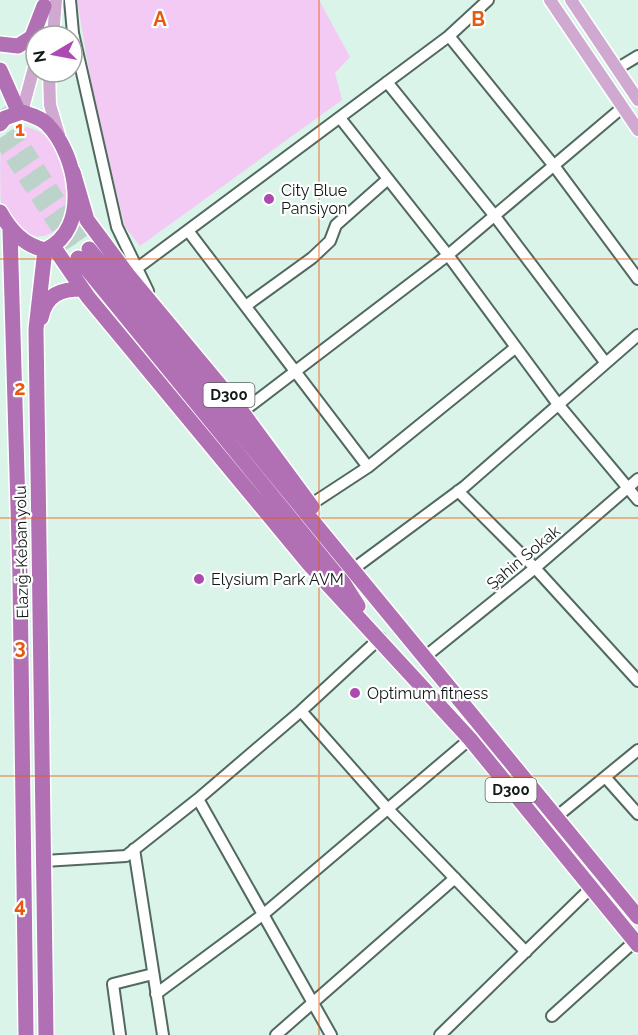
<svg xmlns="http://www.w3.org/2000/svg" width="638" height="1035" viewBox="0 0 638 1035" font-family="Raleway,sans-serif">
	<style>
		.green { fill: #f2caf4 }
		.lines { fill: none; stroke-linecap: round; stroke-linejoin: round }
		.highway-tunnel { stroke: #bcd3c9; stroke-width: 15; stroke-dasharray: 15 8; stroke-linecap: butt }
		.minor-casing { stroke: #52695f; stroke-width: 14 }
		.major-casing { stroke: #fff; stroke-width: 15 }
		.highway-casing { stroke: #fff; stroke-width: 18 }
		.minor { stroke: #fff; stroke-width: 10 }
		.major { stroke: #d0a9d1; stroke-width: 12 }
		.highway { stroke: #b070b3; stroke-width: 15 }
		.grid { fill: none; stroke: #e8590c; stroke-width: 1.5; stroke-opacity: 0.55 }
		.poi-dot { fill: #ac4ab2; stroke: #fff; stroke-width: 2 }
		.labels { text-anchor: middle; stroke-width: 4.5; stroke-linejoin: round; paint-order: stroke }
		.shield { fill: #fff; stroke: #585f5c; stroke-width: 1.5 }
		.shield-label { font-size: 15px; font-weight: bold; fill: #101a16 }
		.poi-label { font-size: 16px; fill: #101a16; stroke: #fff; text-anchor: start }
		.street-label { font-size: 16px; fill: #101a16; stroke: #fff }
		.grid-label { font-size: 20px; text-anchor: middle; font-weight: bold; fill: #e8590c; stroke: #fff; stroke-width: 4.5; stroke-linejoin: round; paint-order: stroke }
	</style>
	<rect width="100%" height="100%" fill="#daf4e9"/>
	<!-- green -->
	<path class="green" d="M77 0H319L350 57 335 73 342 100 140 246 125 227 94 100Z
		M27 127C36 130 44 133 50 140 66 160 77 212 56 230 33 248 8 224 1 202 0 193 0 150 1 143 5 132 17 129 27 127Z"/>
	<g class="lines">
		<!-- highway-tunnel -->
		<path class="highway-tunnel" d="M0 110 89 249
			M0 138 78 258"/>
		<defs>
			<path id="minor" d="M70 0 73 33 117 227 148 291
				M449 36 555 167 638 279
				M618 68 638 56
				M387 82 494 215 605 362
				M340 118 448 255 557 403 638 500
				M189 232 368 467
				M128 275 449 36 488 0
				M247 305 312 258 330 241 336 225 388 179
				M242 412 448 255 623 107
				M458 491 535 568 638 681
				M310 505 368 467 515 348
				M360 564 464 487 638 335
				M426 656 535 568 638 479
				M301 711 386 807 526 952
				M606 778 638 814
				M198 799 331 1035
				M555 818 638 750
				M134 849 163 1035
				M44 861 126 856 198 799 301 711 380 638
				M156 994 265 913 470 739
				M552 1016 635 941
				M120 1035 113 984 153 974
				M276 1035 455 878
				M440 1035 592 887"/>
			<path id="major" d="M550 0 638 130
				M571 0 638 100
				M53 36 56 0
				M49 72 50 105 59 135
				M22 112 36 60"/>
			<path id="highway" d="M0 44 18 46 32 37 44 6
				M0 70 19 113
				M0 124 5 118 22 112C31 115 41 118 47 124 77 154 92 229 45 250 23 245 10 230 0 212
				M73 172 87 220 128 275 242 412 312 507
				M10 230 20 577 26 1035
				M53 246 88 297 309 564 470 739 638 945
				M89 249 638 917
				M45 250 36 329 46 1035
				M78 258 344 584 358 606
				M41 318C46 294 61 289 82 289"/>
		</defs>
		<!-- minor casing -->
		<use href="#minor" class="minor-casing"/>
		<!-- major casing -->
		<use href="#major" class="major-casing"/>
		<!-- highway casing -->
		<use href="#highway" class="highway-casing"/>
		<!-- minor -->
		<use href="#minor" class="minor"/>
		<!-- major -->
		<use href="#major" class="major"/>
		<!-- highway -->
		<use href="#highway" class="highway"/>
	</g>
	<!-- grid -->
	<path class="grid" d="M319 0V1035M0 259H638M0 518H638M0 776H638"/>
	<!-- markers -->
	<g class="poi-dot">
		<circle cx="269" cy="199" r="6"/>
		<circle cx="199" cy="579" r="6"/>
		<circle cx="355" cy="693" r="6"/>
	</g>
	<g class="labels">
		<!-- shield labels -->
		<g class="shield">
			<rect x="203.5" y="383" width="51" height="24" rx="4.5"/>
			<rect x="485.5" y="778" width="51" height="24" rx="4.5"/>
		</g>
		<g class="shield-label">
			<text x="229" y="400">D300</text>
			<text x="511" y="795">D300</text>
		</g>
		<!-- poi labels -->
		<g class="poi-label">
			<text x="281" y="196">City Blue<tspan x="281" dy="18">Pansiyon</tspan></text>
			<text x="211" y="585">Elysium Park AVM</text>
			<text x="367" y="699">Optimum fitness</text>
		</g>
		<!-- street labels -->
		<g class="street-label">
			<text transform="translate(21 552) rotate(-91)" y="6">Elazığ-Keban yolu</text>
			<text transform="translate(523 557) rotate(-40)" y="6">Şahin Sokak</text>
		</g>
	</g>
	<g class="grid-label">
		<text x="160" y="26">A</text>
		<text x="478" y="26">B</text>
		<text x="20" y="136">1</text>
		<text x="20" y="395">2</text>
		<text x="20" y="654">3</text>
		<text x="20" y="912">4</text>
	</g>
	<!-- north arrow -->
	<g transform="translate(54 54) rotate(260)"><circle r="28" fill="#ffffff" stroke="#9fa3a2" stroke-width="1.5"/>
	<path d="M0-4.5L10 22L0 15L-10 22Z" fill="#ac4ab2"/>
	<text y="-9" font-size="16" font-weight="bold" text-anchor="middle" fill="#101a16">N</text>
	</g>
</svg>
